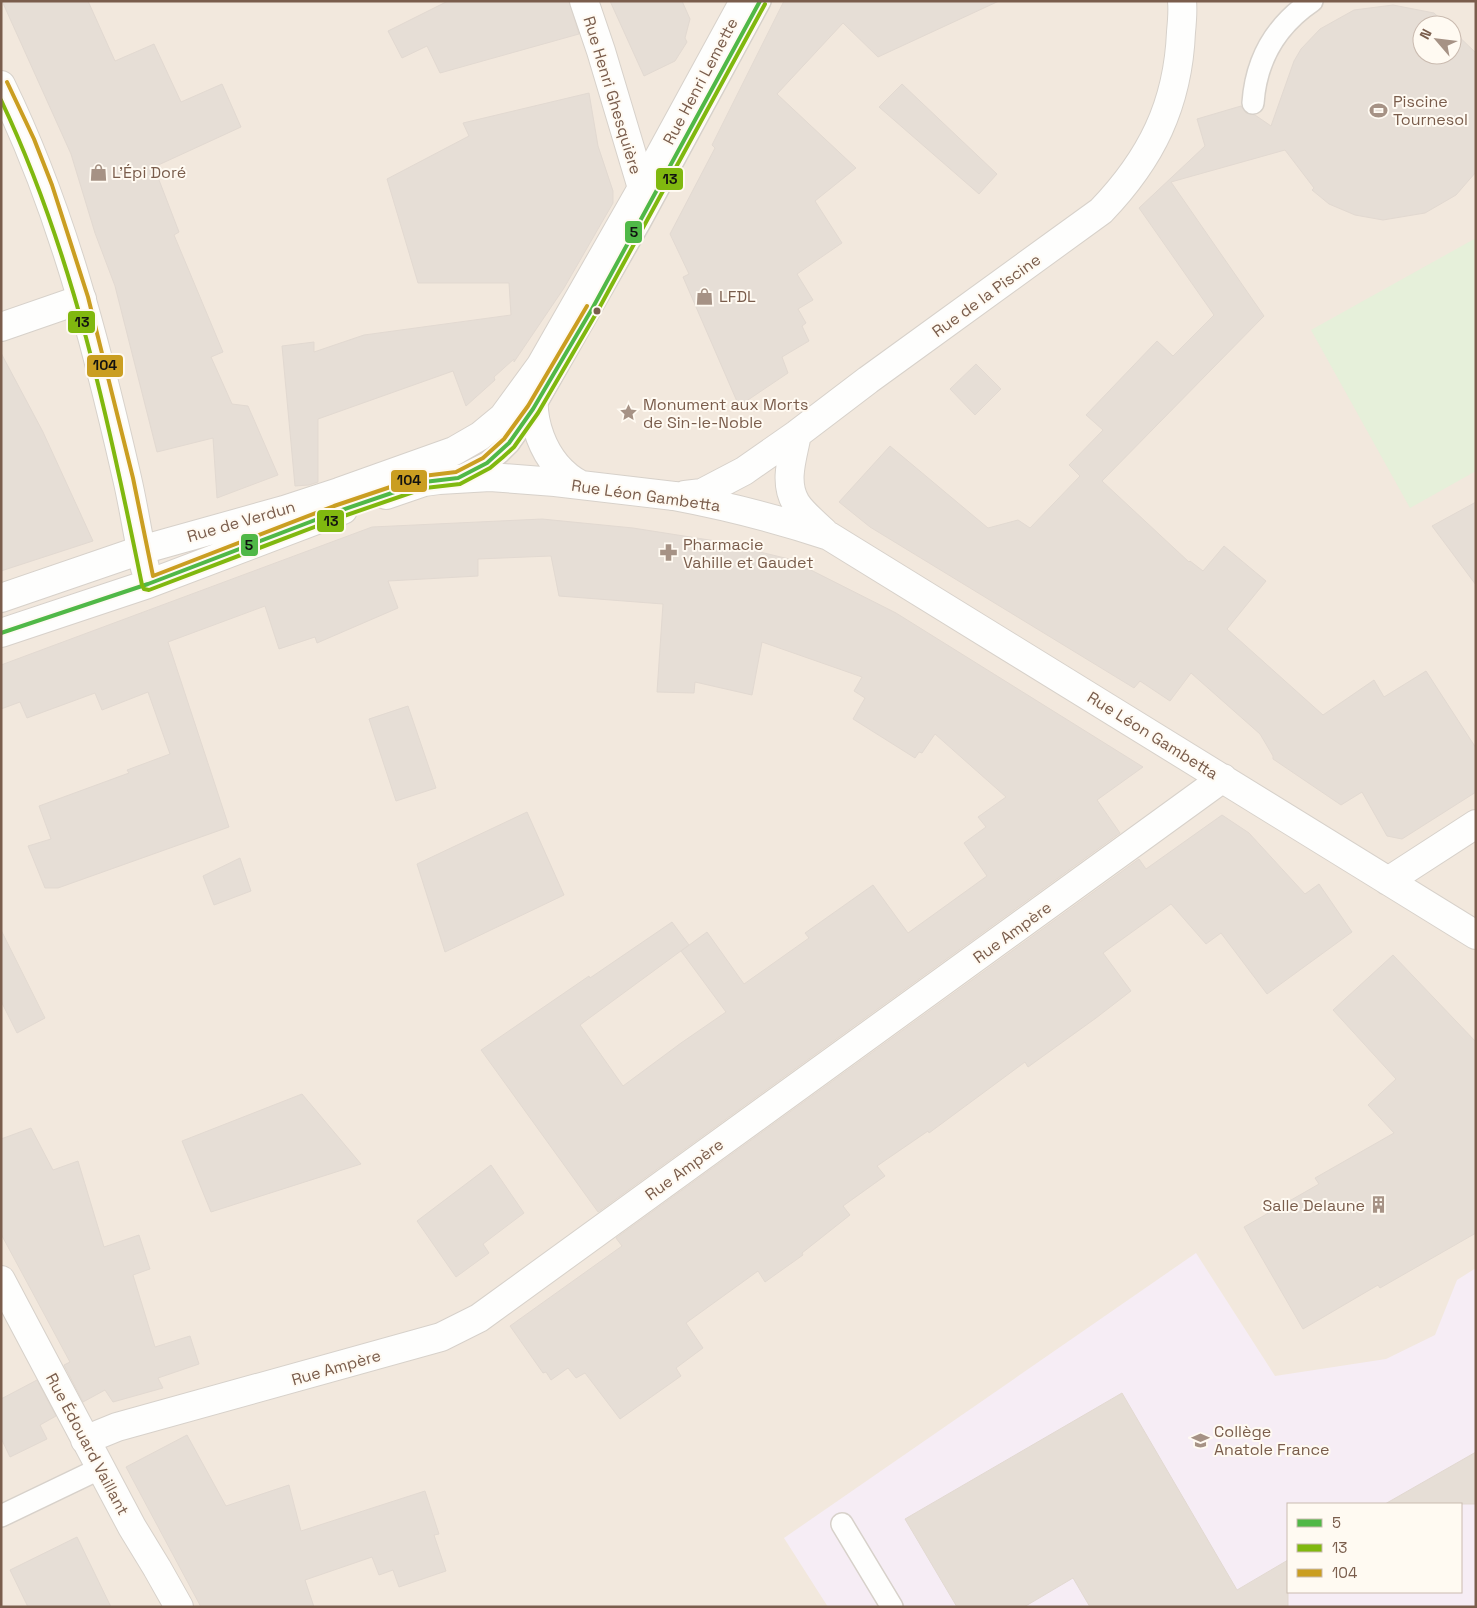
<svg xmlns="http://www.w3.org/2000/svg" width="1477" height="1608" viewBox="0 0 1477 1608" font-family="'Space Grotesk',sans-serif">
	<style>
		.residential { fill: #f2e8dd; fill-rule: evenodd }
		.education { fill: #f6edf5; fill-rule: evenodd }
		.green { fill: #e6f0da }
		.building { fill: #e6ded6; stroke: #e2d9d1 }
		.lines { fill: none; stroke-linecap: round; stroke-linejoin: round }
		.service-casing { stroke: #d7d1ca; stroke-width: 24 }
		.minor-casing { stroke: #d7d1ca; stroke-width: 30 }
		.tertiary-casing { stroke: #d7d1ca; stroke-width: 30 }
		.service { stroke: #fefefd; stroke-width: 21 }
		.minor { stroke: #fefefd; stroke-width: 28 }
		.tertiary { stroke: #fefefd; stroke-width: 28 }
		.bus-1-casing { stroke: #fffaf2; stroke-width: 8 }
		.bus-2-casing { stroke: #fffaf2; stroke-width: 8 }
		.bus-3-casing { stroke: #fffaf2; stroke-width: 8 }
		.bus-1 { stroke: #50b847; stroke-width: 4 }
		.bus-2 { stroke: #80b80f; stroke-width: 4 }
		.bus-3 { stroke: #ca9e21; stroke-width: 4 }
		.bus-dot { fill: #7a5d4c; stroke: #fffaf2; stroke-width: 2 }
		.labels { text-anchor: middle; stroke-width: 4; stroke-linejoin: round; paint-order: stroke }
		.street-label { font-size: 16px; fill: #7a5d4c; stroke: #fffaf2 }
		.poi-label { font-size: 16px; fill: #7a5d4c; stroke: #fffaf2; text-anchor: start }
		.line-badge { stroke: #fffaf2; stroke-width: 2 }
		.pale-badge-label { font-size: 14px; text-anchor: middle; font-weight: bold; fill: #111 }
	</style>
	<rect width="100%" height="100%" fill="#f9f5ef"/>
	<!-- residential -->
	<path class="residential" d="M1 1H1476V1607H1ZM1422 25H1452V55H1422ZM1288 1504H1461V1592H1288Z"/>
	<!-- education -->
	<path class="education" d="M1196 1253 1275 1376 1386 1359 1435 1335 1457 1280 1476 1268V1607H828L784 1538ZM1288 1504H1461V1592H1288Z"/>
	<!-- green -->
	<path class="green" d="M1476 238V471L1410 508 1311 330Z"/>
	<!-- building -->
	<path class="building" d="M2 1H88L115 61 154 44 181 102 222 84 241 127 154 167 179 232 174 235 223 352 211 357 232 404 248 406 278 475 217 498 213 438 157 452 115 286 95 233 71 154Z
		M448 1H569L579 34 440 73 427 46 402 58 388 31Z
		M610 1H682L690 19 685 38 687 42 675 61 644 76Z
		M784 1H999L878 57 843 23 777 94 856 168 815 201 842 243 797 274 813 300 798 309 806 323 802 326 809 341 782 357 788 373 739 406 683 277 689 274 670 234 715 148 712 145Z
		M1393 5 1434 13 1447 25H1422V55H1452V30L1476 53V172L1456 195 1425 213 1383 220 1355 215 1329 204 1312 190 1314 188 1285 150 1171 182 1264 316 1102 481 1189 562 1190 561 1203 571 1224 546 1266 581 1227 629 1323 715 1374 680 1384 697 1426 671 1476 748V792L1402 839 1387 836 1362 792 1341 805 1273 759V756L1260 734 1191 673 1170 701 1140 681 1134 688 870 527 839 502 890 446 988 528 1018 520 1030 528 1080 476 1069 465 1103 430 1086 415 1157 341 1173 356 1214 315 1139 208 1205 146 1197 119 1241 106 1246 113 1255 115 1271 126 1294 61 1301 49 1320 29 1354 10Z
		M902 84 997 174 979 194 879 107Z
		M589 93 598 146 613 191V203L564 288 514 362V359L494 377 495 380 466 406 453 371 318 419V482L309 485 295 486 282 346 314 342V352L364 335 511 315 509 283H418L387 179 469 136 463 123Z
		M1 353 43 432 93 541 1 571Z
		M976 364 1001 389 975 415 950 389Z
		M1476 502V585L1432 526Z
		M542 519 633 528 741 545 760 552 789 559 896 613 1143 767 1097 800 1120 833 598 1212 481 1050 589 976 590 978 672 922 689 945 580 1025 623 1086 681 1043 726 1012 681 951 707 932 744 984 809 938 805 933 873 885 908 933 987 876 964 843 986 827 978 817 1006 797 935 734 922 753 919 752 915 758 853 719 865 698 854 691 862 677 762 642 752 695 695 682 694 693 657 692 663 604 559 596 551 556 478 559V576L388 581 398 608 317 643 315 637 279 649 265 606 168 642 229 827 58 888H45L28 846 51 839 39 806 129 773 127 770 170 754 148 692 102 710 95 693 27 718 20 702 1 709V665L372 527Z
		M408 706 436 788 396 801 369 719Z
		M527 812 564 895 445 952 417 864Z
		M1222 815 1249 833 1305 894 1319 884 1352 932 1267 994 1221 933 1206 944 1171 904 1103 953 1131 991 1096 1018 1028 1067 1025 1062 929 1133 928 1131 877 1166 885 1176 843 1206 850 1215 802 1253 803 1255 765 1282 758 1271 686 1323 703 1348 676 1368 681 1376 620 1419 585 1373 576 1378 568 1368 551 1380 546 1372 543 1373 510 1326 622 1246 616 1238 1139 859 1146 869Z
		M240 858 251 891 214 905 203 876Z
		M1 930 45 1018 17 1033 1 1001Z
		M1393 955 1476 1042V1233L1380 1288 1378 1285 1303 1329 1244 1227 1319 1184 1315 1178 1394 1133 1368 1105 1396 1079 1333 1010Z
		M302 1094 361 1164 211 1212 182 1141Z
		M31 1128 53 1170 78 1161 104 1247 139 1235 150 1269 133 1275 155 1347 190 1336 199 1364 158 1378 163 1388 113 1402 105 1390 83 1402 64 1365 70 1362 1 1234V1139Z
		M491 1165 524 1213 483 1244 489 1253 456 1277 417 1221Z
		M37 1380 56 1416 40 1425 47 1439 10 1457 1 1438V1399Z
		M1122 1393 1237 1590 1288 1560V1607H1090L1073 1578 1024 1607H957L905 1519Z
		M187 1435 226 1506 289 1485 301 1531 425 1491 439 1534 434 1535 446 1571 399 1587 393 1570 379 1575 372 1557 305 1580 314 1607H201L126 1467Z
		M1476 1452V1504H1385Z
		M77 1537 111 1607H28L10 1570Z"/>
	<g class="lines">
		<defs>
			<path id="service" d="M1253 103C1256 60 1275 26 1312 1
				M461 476 487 463 499 453 509 443 533 409 640 222 760 1
				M1 1516 101 1468
				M842 1524 892 1607"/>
			<path id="minor" d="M584 1 601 51 642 188
				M1 327 82 299
				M797 434C793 456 783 482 796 503 803 514 815 523 824 532
				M685 495 702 493 744 471 797 434 868 380 1101 211C1151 159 1178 105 1181 32 1182 22 1183 11 1182 1
				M674 496C727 506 778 519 829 536L1476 935
				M1388 881 1476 824
				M1 1280 132 1527 157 1568 179 1607
				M85 1440 117 1427 441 1337 479 1318 1223 778"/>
			<path id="tertiary" d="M1 85C62 210 96 343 127 478 134 508 138 538 145 568
				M538 374C525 415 543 465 581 485
				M386 495 424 482 439 480 490 477 555 482 674 496
				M1 598 141 550 284 510 339 492 454 451 480 436 503 417 541 365 642 188 744 1
				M1 633 148 584 343 510"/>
		</defs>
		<!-- service casing -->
		<use href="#service" class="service-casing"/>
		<!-- minor casing -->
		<use href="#minor" class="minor-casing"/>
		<!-- tertiary casing -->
		<use href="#tertiary" class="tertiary-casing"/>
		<!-- service -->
		<use href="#service" class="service"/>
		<!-- minor -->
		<use href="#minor" class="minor"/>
		<!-- tertiary -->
		<use href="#tertiary" class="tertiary"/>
		<defs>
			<path id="bus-1" d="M1 633 148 584 336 512 424 482 458 478 487 463 509 443 533 409 592 309 760 1"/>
			<path id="bus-2" d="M1 100C73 252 109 421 142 585L144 589 149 590 338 518 425 488 460 484 490 468 503 457 514 447 538 413 597 312 765 4"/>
			<path id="bus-3" d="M7 82 34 139 52 185 88 297 133 478 153 576 334 506 423 476 456 472 483 458 504 439 528 406 587 306"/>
		</defs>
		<!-- bus-1 casing -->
		<use href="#bus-1" class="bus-1-casing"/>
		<!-- bus-2 casing -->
		<use href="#bus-2" class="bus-2-casing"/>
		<!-- bus-3 casing -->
		<use href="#bus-3" class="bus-3-casing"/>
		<!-- bus-1 -->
		<use href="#bus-1" class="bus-1"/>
		<!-- bus-2 -->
		<use href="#bus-2" class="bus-2"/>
		<!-- bus-3 -->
		<use href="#bus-3" class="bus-3"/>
	</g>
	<!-- icons -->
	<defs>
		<symbol id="stadium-bare" viewBox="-9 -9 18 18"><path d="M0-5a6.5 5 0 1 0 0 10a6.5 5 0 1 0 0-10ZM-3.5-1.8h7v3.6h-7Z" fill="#a69285" stroke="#fffaf2" stroke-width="2.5" paint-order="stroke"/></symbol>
		<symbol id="shop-bare" viewBox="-9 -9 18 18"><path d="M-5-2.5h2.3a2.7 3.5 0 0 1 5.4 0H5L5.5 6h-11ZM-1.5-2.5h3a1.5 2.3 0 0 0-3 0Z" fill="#a69285" stroke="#fffaf2" stroke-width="2.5" paint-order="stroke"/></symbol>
		<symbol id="sight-bare" viewBox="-9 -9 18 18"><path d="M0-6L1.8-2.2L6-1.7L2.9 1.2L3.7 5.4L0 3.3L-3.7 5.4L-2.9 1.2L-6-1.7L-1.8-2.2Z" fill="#a69285" stroke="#fffaf2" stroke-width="2.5" paint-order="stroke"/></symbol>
		<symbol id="pharmacy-bare" viewBox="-9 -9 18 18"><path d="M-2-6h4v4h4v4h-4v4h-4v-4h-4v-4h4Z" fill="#a69285" stroke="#fffaf2" stroke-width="2.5" paint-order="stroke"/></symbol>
		<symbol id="building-bare" viewBox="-9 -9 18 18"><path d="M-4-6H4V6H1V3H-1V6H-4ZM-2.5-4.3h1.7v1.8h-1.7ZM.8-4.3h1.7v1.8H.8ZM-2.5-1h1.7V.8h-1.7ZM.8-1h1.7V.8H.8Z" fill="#a69285" stroke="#fffaf2" stroke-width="2.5" paint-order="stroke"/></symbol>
		<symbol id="school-bare" viewBox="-9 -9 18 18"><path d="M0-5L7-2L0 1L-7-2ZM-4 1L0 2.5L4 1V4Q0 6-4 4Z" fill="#a69285" stroke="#fffaf2" stroke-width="2.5" paint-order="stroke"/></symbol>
	</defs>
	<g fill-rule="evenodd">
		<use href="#stadium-bare" x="1366" y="98" width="25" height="25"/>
		<use href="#shop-bare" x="86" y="160" width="25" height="25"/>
		<use href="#shop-bare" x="692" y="284" width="25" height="25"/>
		<use href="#sight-bare" x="616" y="400" width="25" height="25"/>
		<use href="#pharmacy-bare" x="656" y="540" width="25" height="25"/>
		<use href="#building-bare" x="1366" y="1192" width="25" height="25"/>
		<use href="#school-bare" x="1188" y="1428" width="25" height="25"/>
	</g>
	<!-- markers -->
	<circle class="bus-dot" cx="597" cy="311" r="4.5"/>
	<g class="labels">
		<!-- street labels -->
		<g class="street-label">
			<text transform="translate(700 81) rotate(-62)" y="6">Rue Henri Lemette</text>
			<text transform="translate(613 95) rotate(73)" y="6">Rue Henri Ghesquière</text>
			<text transform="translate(986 295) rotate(-36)" y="6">Rue de la Piscine</text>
			<text transform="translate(646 495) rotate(8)" y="6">Rue Léon Gambetta</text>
			<text transform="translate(241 521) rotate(-16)" y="6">Rue de Verdun</text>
			<text transform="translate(1153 735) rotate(32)" y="6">Rue Léon Gambetta</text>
			<text transform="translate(1012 932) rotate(-36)" y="6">Rue Ampère</text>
			<text transform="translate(684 1169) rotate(-36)" y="6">Rue Ampère</text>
			<text transform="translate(336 1367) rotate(-16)" y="6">Rue Ampère</text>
			<text transform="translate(88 1444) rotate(62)" y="6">Rue Édouard Vaillant</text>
		</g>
		<!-- poi labels -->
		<g class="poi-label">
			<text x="1393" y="107">Piscine<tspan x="1393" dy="18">Tournesol</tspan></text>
			<text x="112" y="178">L'Épi Doré</text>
			<text x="719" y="302">LFDL</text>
			<text x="643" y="410">Monument aux Morts<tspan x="643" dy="18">de Sin-le-Noble</tspan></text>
			<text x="683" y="550">Pharmacie<tspan x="683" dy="18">Vahille et Gaudet</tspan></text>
			<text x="1365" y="1211" text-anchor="end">Salle Delaune</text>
			<text x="1214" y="1437">Collège<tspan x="1214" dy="18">Anatole France</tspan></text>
		</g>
	</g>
	<g class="line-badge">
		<rect x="655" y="167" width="29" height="24" rx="5" fill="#80b80f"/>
		<rect x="624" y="220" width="19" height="24" rx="5" fill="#50b847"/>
		<rect x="67" y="310" width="29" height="24" rx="5" fill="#80b80f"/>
		<rect x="86" y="354" width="38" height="24" rx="5" fill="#ca9e21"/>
		<rect x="390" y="469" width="38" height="24" rx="5" fill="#ca9e21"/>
		<rect x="316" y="509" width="29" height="24" rx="5" fill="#80b80f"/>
		<rect x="240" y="533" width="19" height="24" rx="5" fill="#50b847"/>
	</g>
	<g class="pale-badge-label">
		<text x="670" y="184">13</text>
		<text x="634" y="237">5</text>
		<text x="82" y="327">13</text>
		<text x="105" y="370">104</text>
		<text x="409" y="485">104</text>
		<text x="331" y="526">13</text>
		<text x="249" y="550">5</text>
	</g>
	<!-- border -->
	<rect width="1477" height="1608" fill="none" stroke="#7a5d4c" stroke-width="5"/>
	<!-- legend -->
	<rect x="1287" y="1503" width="175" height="90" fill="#fffaf2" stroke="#cabbb0"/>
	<rect x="1297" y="1519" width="25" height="8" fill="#50b847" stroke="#cabbb0"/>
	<text x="1332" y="1528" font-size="15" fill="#7a5d4c">5</text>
	<rect x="1297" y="1544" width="25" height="8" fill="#80b80f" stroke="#cabbb0"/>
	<text x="1332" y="1553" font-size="15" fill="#7a5d4c">13</text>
	<rect x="1297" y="1569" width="25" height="8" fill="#ca9e21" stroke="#cabbb0"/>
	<text x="1332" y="1578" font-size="15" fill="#7a5d4c">104</text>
	<!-- north arrow -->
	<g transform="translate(1437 40) rotate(298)"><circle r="24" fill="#fffaf2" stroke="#cabbb0"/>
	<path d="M0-4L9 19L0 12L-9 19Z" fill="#a69285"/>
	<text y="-8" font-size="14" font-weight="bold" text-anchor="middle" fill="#7a5d4c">N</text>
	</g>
</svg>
